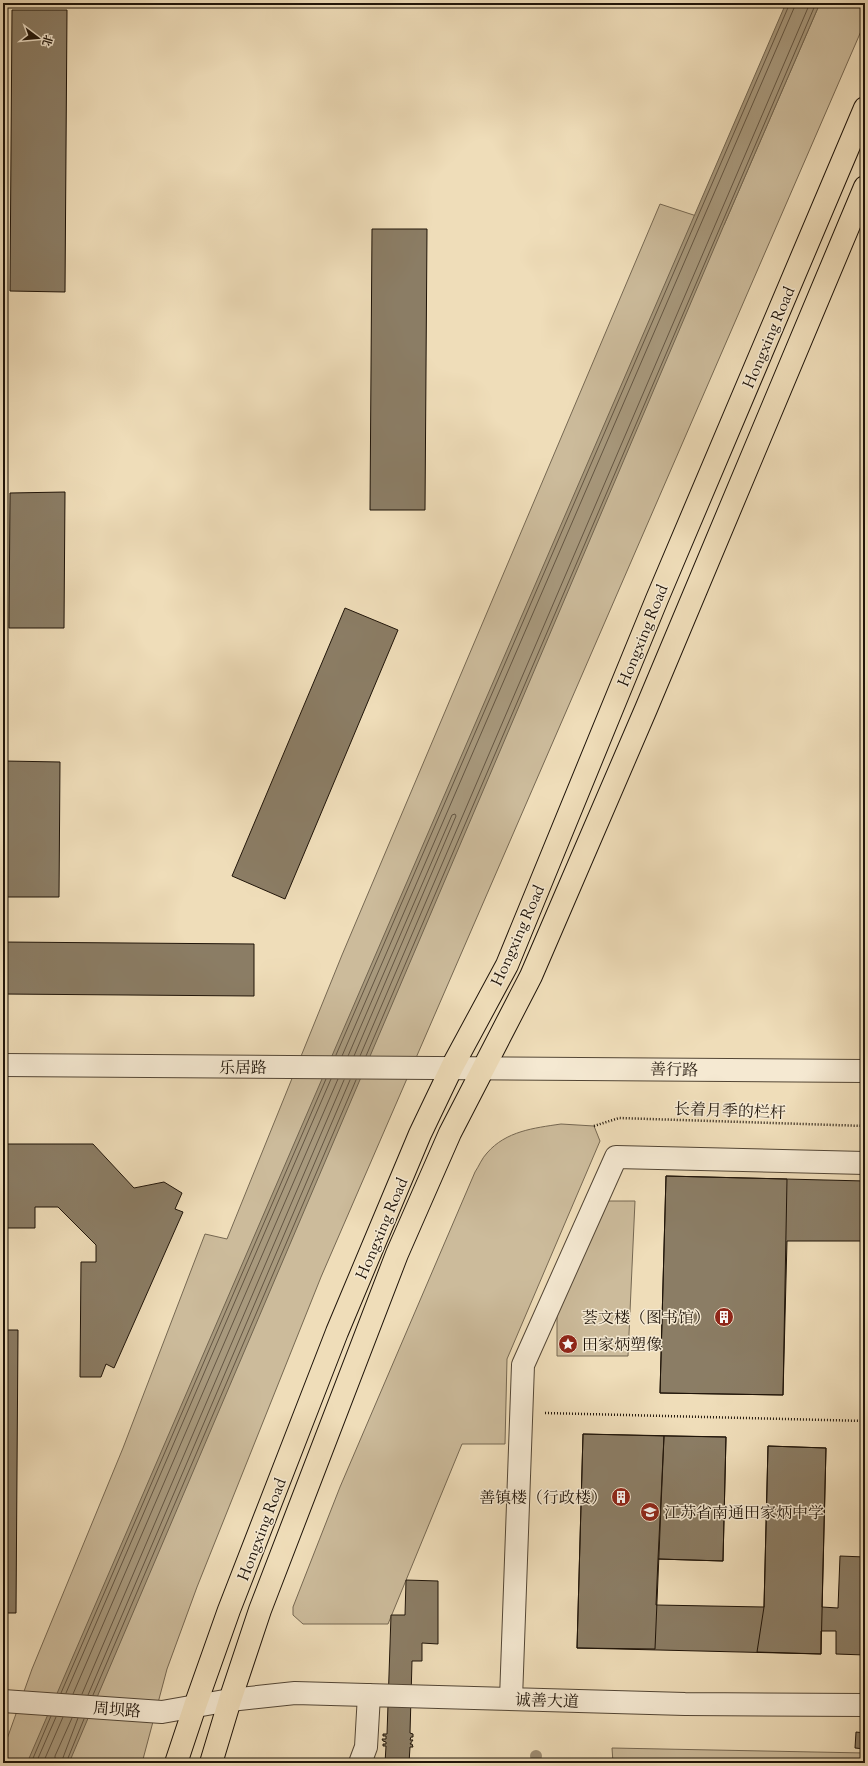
<svg xmlns="http://www.w3.org/2000/svg" width="868" height="1766" viewBox="0 0 868 1766" font-family="'Sorts Mill Goudy','Noto Serif SC',serif">
	<style>
		.green { fill: #ccbb9b; stroke: #766852 }
		.water { fill: #a8997d; stroke: #71644f }
		.lines { fill: none; stroke-linecap: round; stroke-linejoin: round }
		.shore { stroke: #645643; stroke-width: 1 }
		.building { fill: #8b7d65; stroke: #1f1409 }
		.minor-casing { stroke: #534635; stroke-width: 24 }
		.major-casing { stroke: #1f1409; stroke-width: 24 }
		.path { stroke: #1f1409; stroke-width: 2.5; stroke-dasharray: 1 2; stroke-linecap: butt }
		.minor { stroke: #f5e9d2; stroke-width: 22 }
		.major { stroke: #efddb9; stroke-width: 22 }
		.tree { fill: #9e8e74 }
		.labels { text-anchor: middle; stroke-width: 3; stroke-linejoin: round; paint-order: stroke }
		.street-label { font-size: 16px; fill: #1f1409; stroke: #f5e9d2 }
		.poi-label { font-size: 16px; fill: #1f1409; stroke: #f5e9d2; text-anchor: end }
	</style>
	<rect width="100%" height="100%" fill="#efddb9"/>
	<filter id="stains"><feTurbulence type="fractalNoise" baseFrequency=".005" numOctaves="4"/><feColorMatrix values="0 0 0 0 .2 0 0 0 0 .09 0 0 0 0 .02 0 0 0 .5 -.17"/></filter>
	<radialGradient id="worn" r=".72"><stop offset=".6" stop-color="#630" stop-opacity="0"/><stop offset="1" stop-color="#630" stop-opacity=".3"/></radialGradient>
	<!-- green -->
	<path class="green" d="M820 3H865V22L321 1277 197 1587 167 1669 142 1763H3V1739H7L32 1669 123 1448 205 1234 227 1239 342 955 660 204 724 225Z
		M561 1124 594 1126 600 1141 507 1359 505 1444H462L388 1624H303L293 1615V1607L340 1487 475 1172C479 1166 482 1158 487 1153 506 1131 534 1128 561 1124Z
		M606 1201H635L628 1356H557V1312Z
		M612 1748 865 1753V1763H613Z"/>
	<!-- water -->
	<path class="water" d="M786 3H820L724 225 69 1763H27Z"/>
	<g class="lines">
		<!-- shore -->
		<path class="shore" d="M336 1055 790 3
			M342 1056 794 8 795 3
			M348 1056 452 815 455 814 456 816 354 1056
			M360 1056 810 3
			M366 1056 816 3
			M61 1693 326 1079
			M66 1693 331 1079
			M73 1694 338 1079
			M82 1694 344 1080
			M88 1695 350 1080
			M93 1695 356 1080
			M31 1763 51 1716
			M36 1763 56 1717
			M43 1763 63 1717
			M55 1763V1756L72 1718
			M61 1763 78 1718
			M66 1763 84 1719"/>
	</g>
	<!-- building -->
	<path class="building" d="M12 10H67L65 292 10 291Z
		M372 229H427L425 510H370Z
		M65 492 64 628H9L10 493Z
		M345 608 398 630 285 899 232 876Z
		M5 761 60 762 59 897H4Z
		M3 942 254 944V996L3 994Z
		M3 1144H93L134 1188 164 1182 182 1193 175 1209 183 1212 114 1368 106 1364 101 1377H80L81 1262H96V1245L58 1207H35V1228H3Z
		M666 1176 865 1181V1241H787L783 1395 660 1393Z
		M666 1176 787 1179 783 1395 660 1393Z
		M3 1330H18L16 1613H3Z
		M583 1434 726 1437 723 1561 658 1559 656 1605 764 1607 768 1446 826 1448 822 1607 838 1608 840 1556 865 1557V1655L836 1654V1631H821V1654L577 1648Z
		M583 1434 664 1436 655 1649 577 1648Z
		M664 1436 726 1437 723 1561 658 1559Z
		M768 1446 826 1448 821 1654 757 1652 764 1607Z
		M406 1580 438 1581V1644L422 1643V1661H412L410 1733 413 1734V1737H411L410 1740H413L410 1744H412L413 1747H410L409 1763H385L386 1746H383V1744H386V1742L383 1741 382 1739H386V1736H383V1734H387L391 1615H405Z
		M856 1732 865 1733V1749L855 1748Z"/>
	<g class="lines">
		<defs>
			<path id="minor" d="M3 1065C290 1068 578 1068 865 1071
				M511 1699 523 1365 616 1157 865 1163
				M3 1701 162 1712 230 1700 295 1693 685 1704 865 1705
				M360 1763 366 1747 369 1695"/>
			<path id="major" d="M176 1763 195 1706 229 1610 337 1332 420 1134 452 1067 507 965 657 599 865 108
				M211 1763 230 1700 260 1610 397 1254 450 1133 531 976 646 709 865 187"/>
		</defs>
		<!-- minor casing -->
		<use href="#minor" class="minor-casing"/>
		<!-- major casing -->
		<use href="#major" class="major-casing"/>
		<!-- path -->
		<path class="path" d="M594 1126 619 1118 865 1126
			M545 1413 865 1421"/>
		<!-- minor -->
		<use href="#minor" class="minor"/>
		<!-- major -->
		<use href="#major" class="major"/>
	</g>
	<!-- trees -->
	<circle class="tree" cx="536" cy="1756" r="6"/>
	<!-- icons -->
	<defs>
		<symbol id="building-disc" viewBox="-11 -11 22 22"><circle r="9.5" fill="#8f2418" stroke="#f5e9d2"/><path d="M-4-6H4V6H1V3H-1V6H-4ZM-2.5-4.3h1.7v1.8h-1.7ZM.8-4.3h1.7v1.8H.8ZM-2.5-1h1.7V.8h-1.7ZM.8-1h1.7V.8H.8Z" fill="#fff"/></symbol>
		<symbol id="sight-disc" viewBox="-11 -11 22 22"><circle r="9.5" fill="#8f2418" stroke="#f5e9d2"/><path d="M0-6L1.8-2.2L6-1.7L2.9 1.2L3.7 5.4L0 3.3L-3.7 5.4L-2.9 1.2L-6-1.7L-1.8-2.2Z" fill="#fff"/></symbol>
		<symbol id="school-disc" viewBox="-11 -11 22 22"><circle r="9.5" fill="#8f2418" stroke="#f5e9d2"/><path d="M0-5L7-2L0 1L-7-2ZM-4 1L0 2.5L4 1V4Q0 6-4 4Z" fill="#fff"/></symbol>
	</defs>
	<g fill-rule="evenodd">
		<use href="#building-disc" x="713" y="1306" width="22" height="22"/>
		<use href="#sight-disc" x="557" y="1333" width="22" height="22"/>
		<use href="#building-disc" x="610" y="1486" width="22" height="22"/>
		<use href="#school-disc" x="639" y="1501" width="22" height="22"/>
	</g>
	<g class="labels">
		<!-- street labels -->
		<g class="street-label">
			<text transform="translate(768 337) rotate(-67)" y="6">Hongxing Road</text>
			<text transform="translate(642 635) rotate(-68)" y="6">Hongxing Road</text>
			<text transform="translate(517 935) rotate(-66)" y="6">Hongxing Road</text>
			<text x="243" y="1073">乐居路</text>
			<text transform="translate(674 1069) rotate(1)" y="6">善行路</text>
			<text transform="translate(730 1110) rotate(2)" y="6">长着月季的栏杆</text>
			<text transform="translate(381 1228) rotate(-67)" y="6">Hongxing Road</text>
			<text transform="translate(261 1529) rotate(-69)" y="6">Hongxing Road</text>
			<text transform="translate(547 1700) rotate(2)" y="6">诚善大道</text>
			<text transform="translate(117 1709) rotate(4)" y="6">周坝路</text>
		</g>
		<!-- poi labels -->
		<g class="poi-label">
			<text x="710" y="1323">荟文楼（图书馆）</text>
			<text x="582" y="1350" text-anchor="start">田家炳塑像</text>
			<text x="607" y="1503">善镇楼（行政楼）</text>
			<text x="664" y="1518" text-anchor="start">江苏省南通田家炳中学</text>
		</g>
	</g>
	<!-- margin -->
	<rect width="868" height="1766" fill="none" stroke="#efddb9" stroke-width="16"/>
	<rect x="4" y="4" width="860" height="1758" fill="none" stroke="#1f1409" stroke-width="2"/>
	<rect x="8" y="8" width="852" height="1750" fill="none" stroke="#1f1409"/>
	<!-- north arrow -->
	<g transform="translate(38 38) rotate(106)" stroke="#f5e9d2" stroke-width="3" paint-order="stroke">
	<path d="M0-3L7 15L0 10L-7 15Z" fill="#1f1409"/>
	<text y="-6" font-size="11" font-weight="bold" text-anchor="middle" fill="#1f1409">北</text>
	</g>
	<rect width="100%" height="100%" filter="url(#stains)"/>
	<rect width="100%" height="100%" fill="url(#worn)"/>
</svg>
